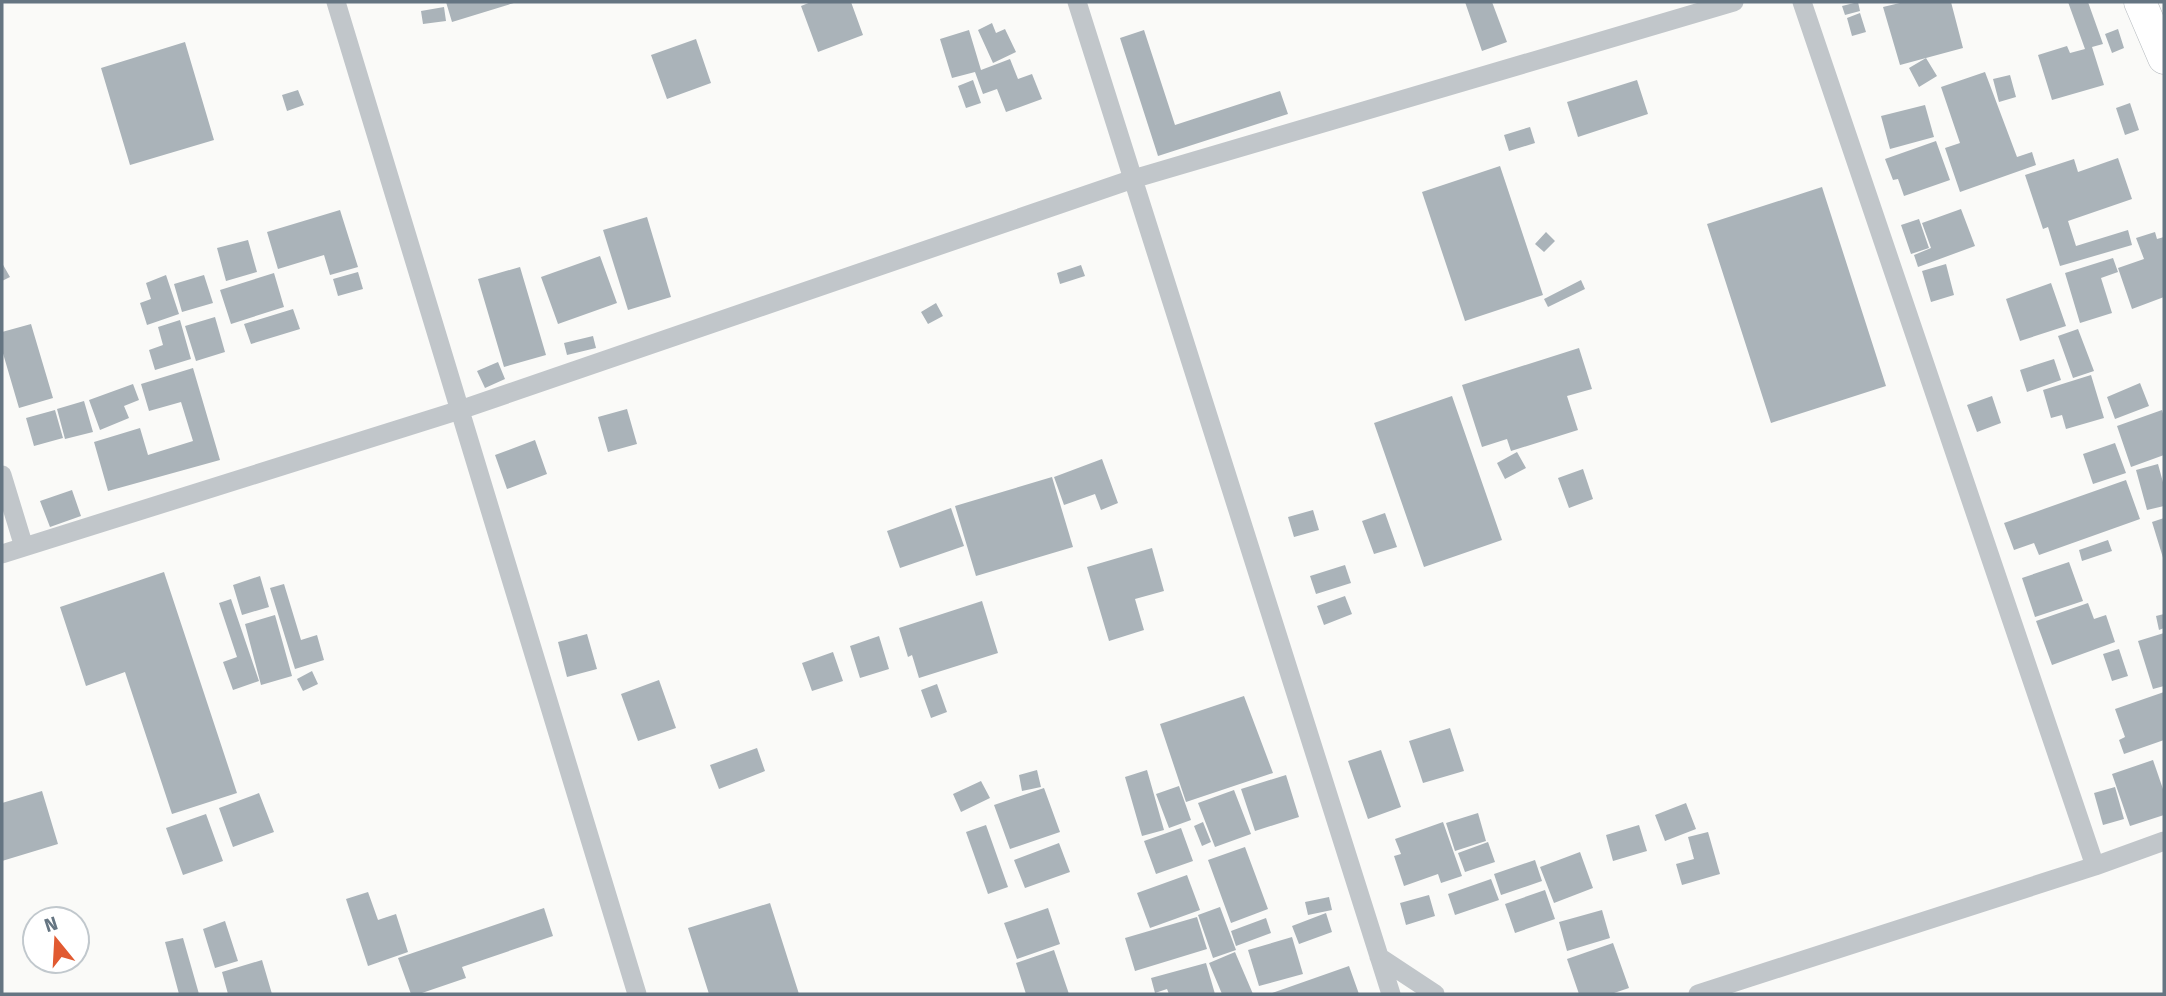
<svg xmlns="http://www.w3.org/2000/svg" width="2166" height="996" viewBox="0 0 2166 996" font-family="'Fira Sans',sans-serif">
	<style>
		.building { fill: #aab3b9 }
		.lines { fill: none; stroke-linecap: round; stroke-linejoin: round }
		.primary-casing { stroke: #b5babe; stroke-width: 33 }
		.street { stroke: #c1c6ca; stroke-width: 19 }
		.primary { stroke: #fff; stroke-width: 32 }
	</style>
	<rect width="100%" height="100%" fill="#fafaf8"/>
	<!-- building -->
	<path class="building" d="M446 2H517L452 22Z
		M811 2H851L863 35 818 52 801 6Z
		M1465 2H1492L1507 42 1482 51Z
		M1858 2 1860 11 1845 15 1842 6Z
		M1904 2H1951L1963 48 1900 65 1883 7Z
		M2068 2H2088L2103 44 2092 47 2104 85 2052 100 2038 55 2067 46 2070 53 2085 49Z
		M444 7 446 21 423 24 421 11Z
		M1860 13 1866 32 1852 36 1847 18Z
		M992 23 996 33 1005 29 1016 52 993 63 978 30Z
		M2118 29 2124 48 2112 53 2105 34Z
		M969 30 981 70 1010 59 1018 79 1032 74 1042 99 1006 112 997 89 983 94 975 72 952 78 940 39Z
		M1144 30 1175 125 1280 91 1288 114 1158 156 1120 38Z
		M696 39 711 83 667 99 651 55Z
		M185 42 214 140 130 165 101 68Z
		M1926 58 1937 76 1919 87 1909 68Z
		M1985 72 2017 157 2032 152 2036 165 1960 192 1945 148 1960 143 1941 87Z
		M2010 75 2016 97 1999 102 1993 79Z
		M973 80 981 103 966 108 958 86Z
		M1637 80 1648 114 1578 137 1567 102Z
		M298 90 304 105 287 111 282 95Z
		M2130 103 2139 130 2125 135 2116 108Z
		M1925 105 1934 137 1890 149 1881 116Z
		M1530 127 1535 143 1509 151 1504 135Z
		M1936 141 1950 180 1904 196 1898 179 1893 180 1885 159Z
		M2118 158 2132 199 2068 221 2076 246 2128 230 2132 245 2060 266 2048 227 2043 229 2025 175 2074 159 2078 172Z
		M1500 166 1543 295 1465 321 1422 192Z
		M1822 187 1886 386 1771 423 1707 224Z
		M1961 209 1975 246 1918 267 1914 255 1931 248 1922 223Z
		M340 210 358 267 330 275 324 255 278 269 267 232Z
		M647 217 671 297 628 310 603 230Z
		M1919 219 1929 248 1911 254 1901 225Z
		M1546 232 1555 241 1544 252 1535 244Z
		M2155 232 2157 239 2164 237V297L2132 309 2118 268 2144 259 2136 238Z
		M248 240 257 272 226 281 217 248Z
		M600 256 617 303 558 324 541 277Z
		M2113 258 2118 272 2101 278 2112 313 2080 323 2065 273Z
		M2 263 10 277 2 281Z
		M1946 264 1954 295 1931 302 1922 271Z
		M1081 265 1085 276 1060 284 1057 273Z
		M520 267 546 355 504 367 478 279Z
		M358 272 363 289 338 296 333 279Z
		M274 273 284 307 231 324 220 290Z
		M166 275 179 314 147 325 140 303 151 299 146 283Z
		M204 275 213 303 182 312 174 284Z
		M1581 280 1585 289 1548 307 1544 299Z
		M2051 283 2066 326 2020 341 2006 299Z
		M936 303 943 316 928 324 921 312Z
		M293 309 300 329 251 344 244 324Z
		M215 317 225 352 196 361 185 326Z
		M180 320 191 359 155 370 149 350 163 345 158 327Z
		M31 324 53 398 19 408 2 350V332Z
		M2078 329 2094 371 2073 378 2058 336Z
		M593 336 596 348 567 355 564 343Z
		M1579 348 1592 389 1567 396 1578 430 1511 451 1507 439 1482 447 1462 385Z
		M2054 359 2061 380 2027 392 2020 370Z
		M498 362 505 379 485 388 477 371Z
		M193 368 220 460 108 491 94 442 140 428 148 455 193 441 181 402 149 411 141 384Z
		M2091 375 2104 418 2066 429 2062 415 2051 418 2043 390Z
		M2140 383 2149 406 2115 419 2107 397Z
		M133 384 139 400 124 406 129 418 100 430 89 400Z
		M1452 396 1502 540 1424 567 1374 423Z
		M1992 396 2001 423 1977 432 1967 405Z
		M84 401 93 432 65 439 57 409Z
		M627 409 637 444 608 452 598 417Z
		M55 410 63 438 34 446 26 418Z
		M2162 410 2164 417V455L2131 467 2117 426Z
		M535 440 547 474 507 489 495 455Z
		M2115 443 2126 473 2093 484 2083 454Z
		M1517 452 1526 468 1505 479 1497 463Z
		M1102 459 1118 503 1101 510 1095 494 1064 505 1054 477Z
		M2158 464 2164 486V506L2147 510 2136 470Z
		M1583 469 1593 499 1569 508 1558 478Z
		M1052 477 1073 547 976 576 955 506Z
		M2126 480 2140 519 2039 555 2034 543 2014 550 2004 523Z
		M72 490 81 516 50 527 40 501Z
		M951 508 964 546 900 568 887 531Z
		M1313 510 1319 530 1294 537 1288 517Z
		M1385 513 1397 547 1374 554 1362 521Z
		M2164 518V561L2152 522Z
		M2108 540 2112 551 2082 561 2079 550Z
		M1152 548 1164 591 1135 599 1144 630 1109 641 1087 567Z
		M2069 562 2083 601 2035 617 2022 578Z
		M1345 565 1351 583 1316 594 1310 576Z
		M164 572 237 793 172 814 125 672 86 686 60 607Z
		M260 576 269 607 242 615 233 585Z
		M284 584 301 640 317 635 324 660 295 669 270 588Z
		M1345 596 1352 614 1324 625 1317 606Z
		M231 599 259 681 233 690 223 662 237 657 219 603Z
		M982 601 998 653 919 678 912 655 908 657 899 628Z
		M2088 603 2094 619 2106 615 2115 642 2052 665 2036 621Z
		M2164 614V628L2159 630 2156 616Z
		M275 615 292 676 261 685 245 624Z
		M2164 633V686L2153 689 2138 641Z
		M587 634 597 669 567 677 558 642Z
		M879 636 889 669 860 678 850 646Z
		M2119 649 2128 676 2112 681 2103 654Z
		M833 652 843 681 812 691 802 663Z
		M312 671 318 684 303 691 297 679Z
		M659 680 676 728 638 741 621 694Z
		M937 684 947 712 931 718 921 690Z
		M2164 692V740L2124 754 2119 740 2125 737 2115 709Z
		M1244 696 1273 773 1186 802 1160 724Z
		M1450 728 1464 771 1423 783 1409 741Z
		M757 748 765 771 719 789 710 765Z
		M1381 750 1401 807 1368 819 1348 761Z
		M2153 760 2164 792V815L2130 826 2112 774Z
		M1037 770 1041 787 1022 791 1019 775Z
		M1147 770 1164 830 1142 836 1125 777Z
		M1286 775 1299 817 1255 831 1241 789Z
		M981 781 990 798 961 812 953 794Z
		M1179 786 1191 820 1169 828 1156 794Z
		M2115 787 2124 819 2103 825 2094 793Z
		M1044 788 1060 832 1010 849 994 805Z
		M1234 790 1251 834 1215 847 1198 803Z
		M42 791 58 844 2 861V803Z
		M259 793 274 832 233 847 219 808Z
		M1686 803 1696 829 1665 841 1655 815Z
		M1478 813 1486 841 1455 851 1446 823Z
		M206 814 223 861 183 875 166 828Z
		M1203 822 1211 842 1202 846 1194 826Z
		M1443 822 1462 876 1441 883 1438 874 1404 886 1394 856 1401 854 1395 839Z
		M986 825 1008 887 988 894 966 832Z
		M1639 825 1647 851 1613 861 1606 835Z
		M1181 828 1193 861 1156 874 1144 841Z
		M1708 832 1720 874 1682 885 1676 864 1694 859 1688 837Z
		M1488 842 1495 862 1465 872 1458 853Z
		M1059 843 1070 872 1025 888 1014 860Z
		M1245 847 1268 909 1231 923 1208 860Z
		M1580 852 1593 888 1554 903 1540 867Z
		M1535 860 1542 881 1501 895 1494 874Z
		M1187 875 1200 910 1150 928 1137 893Z
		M1491 879 1499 900 1455 915 1448 894Z
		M1545 890 1555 919 1515 933 1505 904Z
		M368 892 378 920 396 914 408 952 368 966 346 899Z
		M1429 895 1435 916 1406 925 1400 903Z
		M1329 897 1332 910 1308 915 1305 902Z
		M770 903 799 994H709L688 928Z
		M1220 907 1236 950 1213 958 1198 915Z
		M544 908 553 936 462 967 466 978 419 994H411L398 958Z
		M1048 908 1060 944 1017 959 1004 923Z
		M1602 910 1610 938 1567 951 1559 922Z
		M1326 913 1332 932 1299 944 1292 926Z
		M1197 917 1207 949 1135 971 1125 938Z
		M1266 918 1271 933 1236 946 1231 931Z
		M225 921 238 961 215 968 203 929Z
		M1292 937 1303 974 1259 986 1248 950Z
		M183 938 199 994H179L165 942Z
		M1613 943 1629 988 1611 994H1579L1567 959Z
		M1054 950 1069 994H1026L1016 963Z
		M1235 952 1253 994H1222L1209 963Z
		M262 960 272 994H228L222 972Z
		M1206 963 1215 994H1169L1167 989 1155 993 1151 978Z
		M1349 966 1359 994H1269Z"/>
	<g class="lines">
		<defs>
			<path id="primary" d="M2140 2 2164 58"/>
		</defs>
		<!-- primary casing -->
		<use href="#primary" class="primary-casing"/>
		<!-- street -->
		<path class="street" d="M336 2 637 994
			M1077 2 1391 994
			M1802 2 2095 866
			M2 475 24 547
			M2 554 460 410 1133 179 1734 2
			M1379 957 1435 994
			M1698 994 2095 866 2164 841"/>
		<!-- primary -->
		<use href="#primary" class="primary"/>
	</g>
	<!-- border -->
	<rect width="2166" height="996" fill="none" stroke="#657582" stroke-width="7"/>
	<!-- north arrow -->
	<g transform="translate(56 940) rotate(342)"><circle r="33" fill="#ffffff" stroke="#c1c8cd" stroke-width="2"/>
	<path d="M0-5L12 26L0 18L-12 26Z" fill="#e15a31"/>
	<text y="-10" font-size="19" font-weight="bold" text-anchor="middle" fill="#657582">N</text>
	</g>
</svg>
